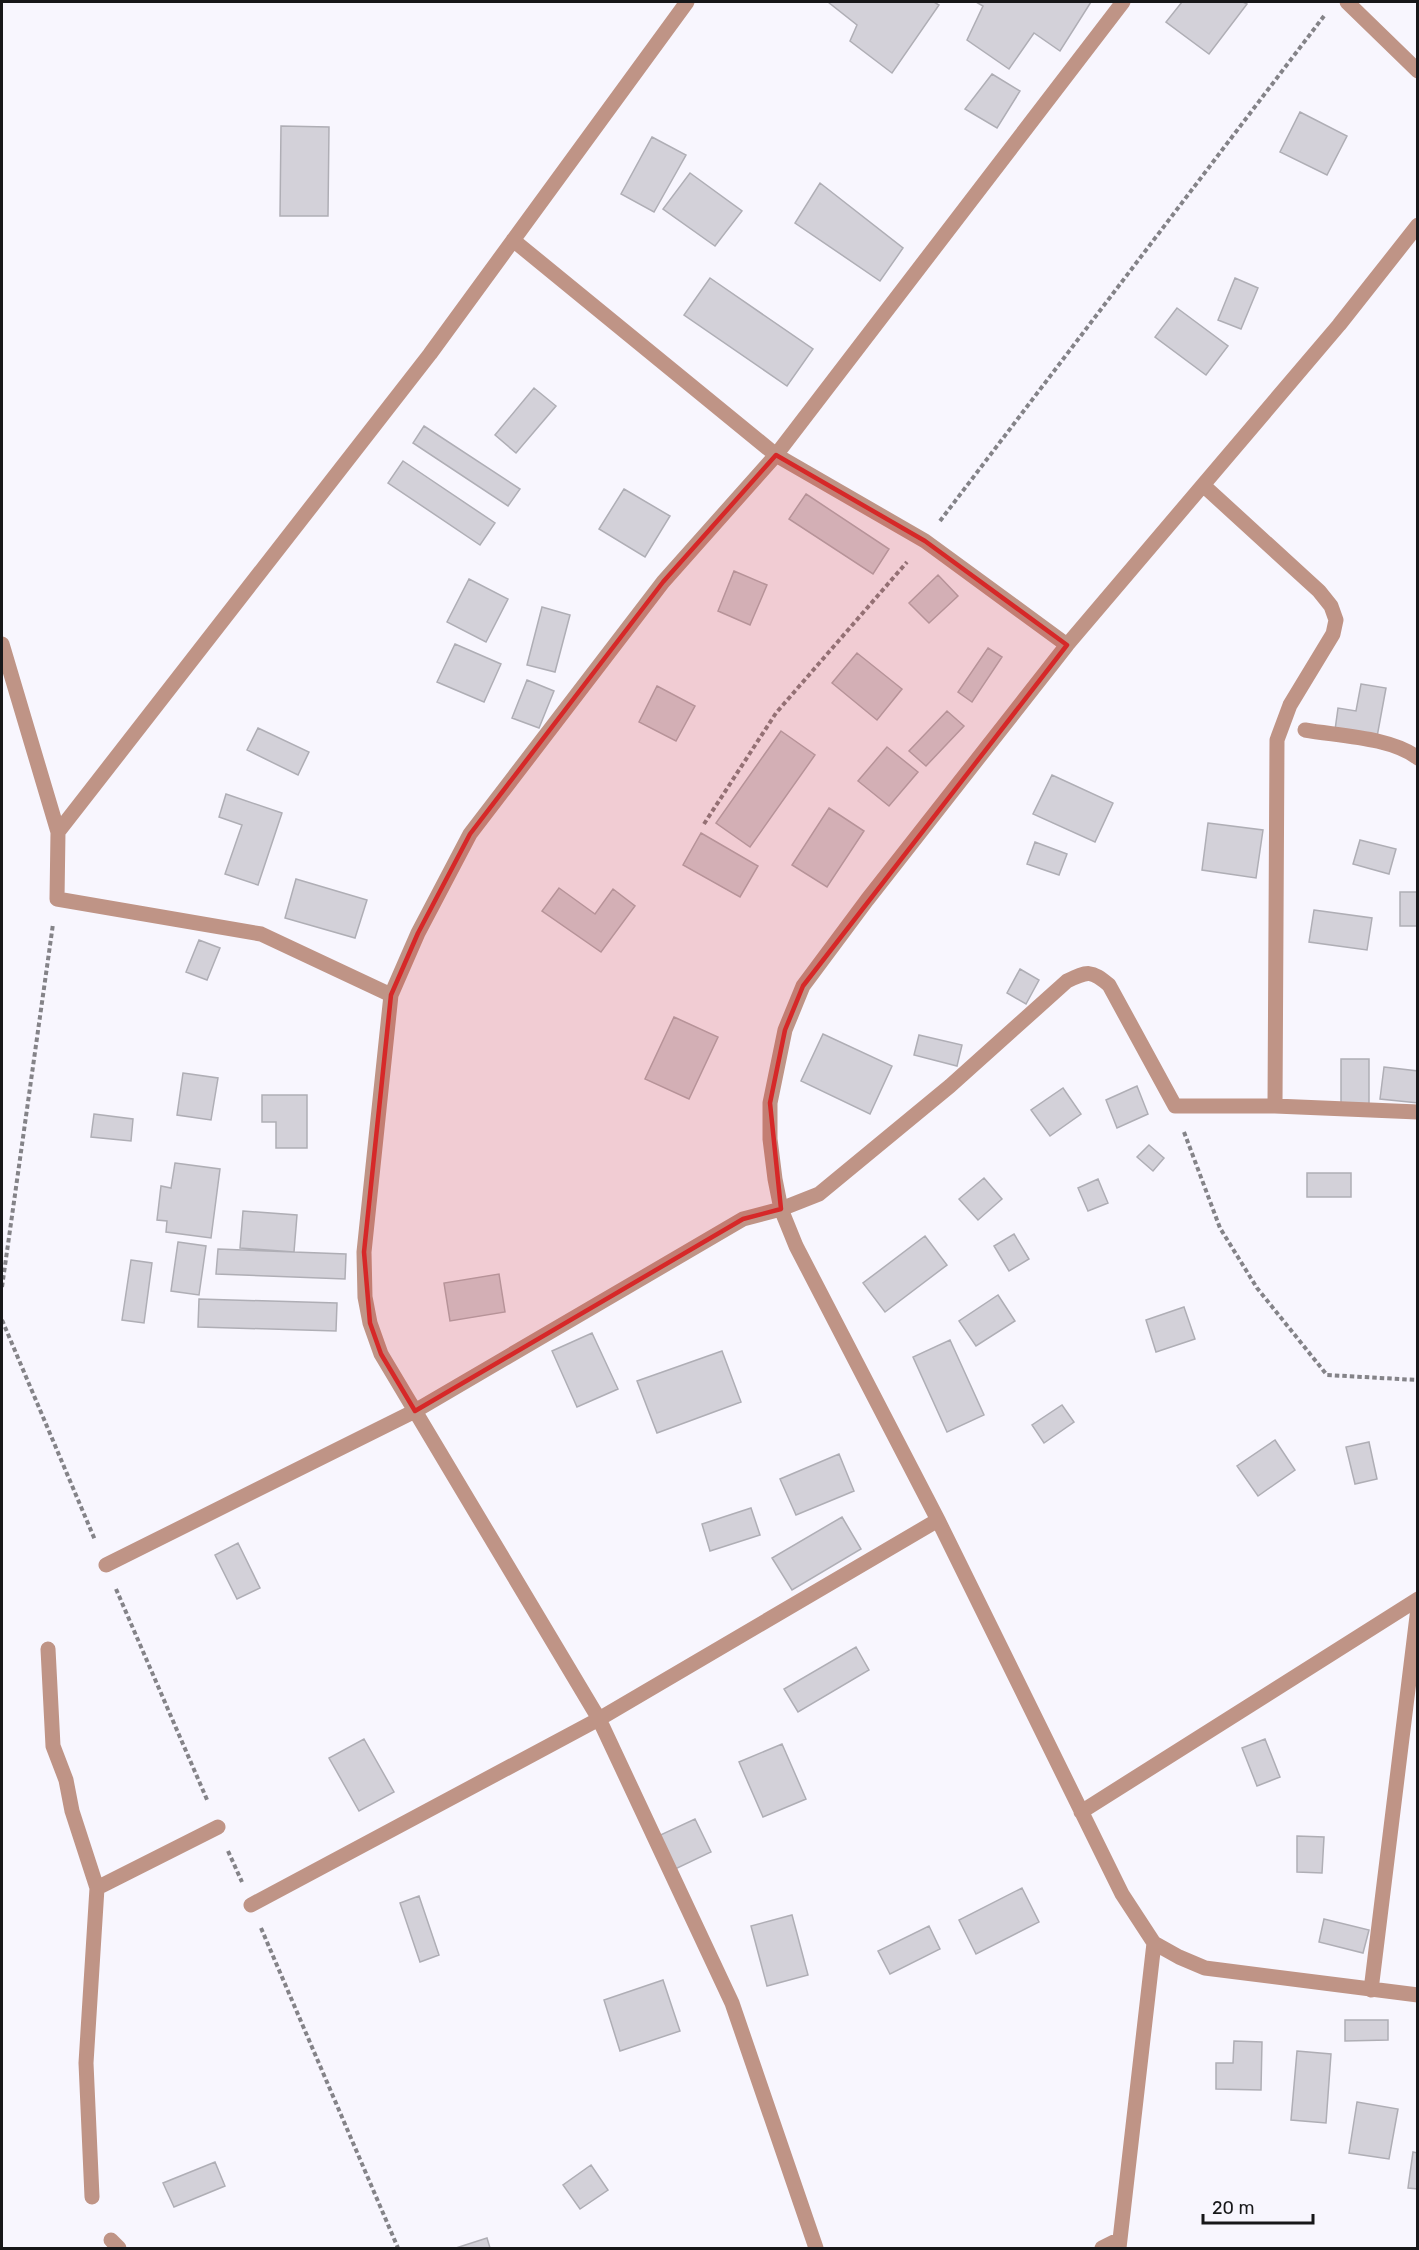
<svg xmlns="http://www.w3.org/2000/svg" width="1419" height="2250" viewBox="0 0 1419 2250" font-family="Rubik,sans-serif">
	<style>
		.building { fill: #d3d1d9; stroke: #afaeb5; stroke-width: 1.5 }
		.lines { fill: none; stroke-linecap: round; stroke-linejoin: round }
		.path { stroke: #848388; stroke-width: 4; stroke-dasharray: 4.5 3; stroke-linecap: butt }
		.service { stroke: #bf9486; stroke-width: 15 }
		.minor { stroke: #bf9486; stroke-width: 15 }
		.marked { fill: #d62828; fill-opacity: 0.2; stroke: #d62828; stroke-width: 4.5; stroke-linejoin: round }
	</style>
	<rect width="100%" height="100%" fill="#f8f6fe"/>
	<!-- building -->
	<path class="building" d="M828 2H934L939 5 892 73 850 41 857 25Z
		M976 2H1091L1060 51 1034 33 1009 69 967 40 983 6Z
		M1182 2H1243L1247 4 1209 54 1166 22Z
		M992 74 1020 91 997 128 965 109Z
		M1300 112 1347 136 1327 175 1280 152Z
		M281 126 329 127 328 216H280Z
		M652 137 686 155 654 212 621 194Z
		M690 173 742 211 715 246 663 209Z
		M820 183 903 248 880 281 795 223Z
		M710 278 813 349 787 386 684 315Z
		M1235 278 1258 288 1241 329 1218 320Z
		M1177 308 1228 346 1206 375 1155 337Z
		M534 388 556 406 516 453 495 435Z
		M424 426 520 489 508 506 413 443Z
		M403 461 495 523 480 545 388 483Z
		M624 489 670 516 645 557 599 529Z
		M806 494 889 549 873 574 789 519Z
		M734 571 767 585 750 625 718 611Z
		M938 575 958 596 929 623 909 603Z
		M469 579 508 599 486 642 447 622Z
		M542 607 570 615 555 672 527 665Z
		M455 644 501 664 484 702 437 682Z
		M988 648 1002 657 972 702 958 692Z
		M857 653 902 689 877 720 832 683Z
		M527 680 554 691 539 728 512 718Z
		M1361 684 1386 688 1377 737 1335 730 1338 708 1356 711Z
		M657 686 695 706 676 741 639 722Z
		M947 711 964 726 926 766 909 751Z
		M258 728 309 752 298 775 247 750Z
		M781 731 815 755 750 847 716 823Z
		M887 747 918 772 889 806 858 781Z
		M1052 775 1113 803 1095 842 1033 814Z
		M226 794 282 813 258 885 225 874 242 825 219 817Z
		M829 808 864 831 827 887 792 865Z
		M1208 823 1263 830 1256 878 1202 870Z
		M701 833 758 866 740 897 683 865Z
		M1360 840 1396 849 1389 874 1353 864Z
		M1035 842 1067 854 1059 875 1027 864Z
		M296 879 367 900 355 938 285 918Z
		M559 888 595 914 613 889 635 906 601 952 542 911Z
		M1400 892H1418V926H1400Z
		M1314 910 1372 918 1367 950 1309 942Z
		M199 940 220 948 207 980 186 972Z
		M1020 969 1039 980 1026 1004 1007 993Z
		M674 1017 718 1037 689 1099 645 1079Z
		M823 1034 892 1066 870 1114 801 1081Z
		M919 1035 962 1045 957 1066 914 1055Z
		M1341 1059H1369V1104H1341Z
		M1384 1067 1418 1071V1103L1380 1099Z
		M183 1073 218 1078 211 1120 177 1115Z
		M1137 1086 1148 1114 1117 1128 1106 1100Z
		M1063 1088 1081 1114 1050 1136 1031 1110Z
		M262 1095H307V1148H276V1122H262Z
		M94 1114 133 1119 131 1141 91 1137Z
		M1149 1145 1164 1158 1153 1171 1137 1157Z
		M175 1163 220 1169 211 1238 166 1232 167 1221 157 1220 161 1186 171 1188Z
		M1307 1173H1351V1197H1307Z
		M984 1178 1002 1199 978 1220 959 1199Z
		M1098 1179 1108 1203 1088 1211 1078 1188Z
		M243 1211 297 1215 294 1252 240 1248Z
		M1014 1234 1029 1259 1009 1271 994 1246Z
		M925 1236 947 1265 885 1312 863 1283Z
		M178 1242 206 1246 199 1295 171 1291Z
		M218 1249 346 1254 345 1279 216 1274Z
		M131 1260 152 1263 144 1323 122 1320Z
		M499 1274 505 1312 450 1321 444 1283Z
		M998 1295 1015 1321 976 1346 959 1321Z
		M199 1299 337 1303 336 1331 198 1327Z
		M1184 1307 1195 1339 1156 1352 1146 1320Z
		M592 1333 618 1389 577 1407 552 1351Z
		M950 1340 984 1415 947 1432 913 1357Z
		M722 1351 741 1402 657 1433 637 1381Z
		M1062 1405 1074 1422 1044 1443 1032 1425Z
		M1275 1440 1295 1470 1258 1496 1237 1466Z
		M1369 1442 1377 1479 1355 1484 1346 1447Z
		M839 1454 854 1491 796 1515 780 1479Z
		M751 1508 760 1535 710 1551 702 1524Z
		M842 1517 861 1549 792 1590 772 1558Z
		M238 1543 260 1588 237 1599 215 1555Z
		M856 1647 869 1670 798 1712 784 1689Z
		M364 1739 394 1792 359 1811 329 1758Z
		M1265 1739 1280 1777 1257 1786 1242 1748Z
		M782 1744 806 1799 763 1817 739 1762Z
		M695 1819 711 1852 671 1871 656 1837Z
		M1297 1836 1324 1837 1322 1873 1297 1872Z
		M1022 1888 1039 1922 976 1954 959 1920Z
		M419 1896 439 1955 420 1962 400 1903Z
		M792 1915 808 1975 767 1986 751 1926Z
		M1324 1919 1369 1930 1363 1953 1319 1942Z
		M929 1926 940 1949 890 1974 878 1951Z
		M663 1980 680 2031 620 2051 604 2000Z
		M1345 2020H1388V2040L1345 2041Z
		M1234 2041 1262 2042 1261 2090 1216 2089V2063H1233Z
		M1297 2051 1331 2054 1326 2123 1291 2120Z
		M1357 2102 1398 2109 1389 2159 1349 2153Z
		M1413 2152 1418 2153V2189L1408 2188Z
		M215 2162 225 2186 174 2207 163 2183Z
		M591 2165 608 2190 580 2209 563 2185Z
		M487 2238 490 2248H456Z"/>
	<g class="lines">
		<!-- path -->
		<path class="path" d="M940 521 1324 16
			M704 824 776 713 907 562
			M1184 1132 1220 1228 1257 1288 1327 1375 1418 1380
			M2 1287 53 924
			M2 1320 95 1540
			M116 1589 208 1802
			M228 1851 242 1882
			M261 1928 398 2248"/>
		<!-- service -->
		<path class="service" d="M48 1649 53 1746 66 1780 72 1811 97 1888
			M92 2197 86 2063 97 1888 218 1827"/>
		<!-- minor -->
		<path class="minor" d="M1347 2 1418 71
			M1418 225 1339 325 1067 645 867 900 803 986 785 1030 770 1103V1139L775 1179 781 1209 796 1246 938 1520 1122 1894 1154 1943 1179 1957 1205 1968 1418 1995
			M513 240 776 455 925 541 1067 645
			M1203 485 1319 591 1331 606 1336 620 1333 634 1290 705 1277 740 1275 1106
			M2 644 58 832
			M1305 730C1339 736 1390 737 1418 758
			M391 995 261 934 57 899 58 832 430 354 687 2
			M106 1565 415 1411 743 1219 781 1209 819 1194 950 1086 1067 981C1088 971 1091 970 1109 985L1175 1106H1275L1418 1112
			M1081 1812 1418 1599
			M251 1905 599 1719 938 1520
			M1371 1990 1418 1608
			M111 2240 119 2248
			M816 2248 732 2003 599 1719 381 1354 370 1323 365 1297 364 1252 391 995 418 933 470 834 663 582 776 455 1123 2
			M1102 2248 1120 2239
			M1119 2248 1154 1943"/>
	</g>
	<!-- marked area -->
	<path class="marked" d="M776 455 925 541 1067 645 803 986 785 1030 770 1103 781 1209 743 1219 415 1411 381 1354 370 1323 364 1252 391 995 418 933 470 834 663 582Z"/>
	<!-- border -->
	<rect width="1419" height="2250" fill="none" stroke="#171719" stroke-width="6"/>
	<!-- scale -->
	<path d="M1203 2214v9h110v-9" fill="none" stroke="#171719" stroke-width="3"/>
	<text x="1212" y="2214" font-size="18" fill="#171719" stroke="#f8f6fe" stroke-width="4.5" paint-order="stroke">20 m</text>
</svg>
